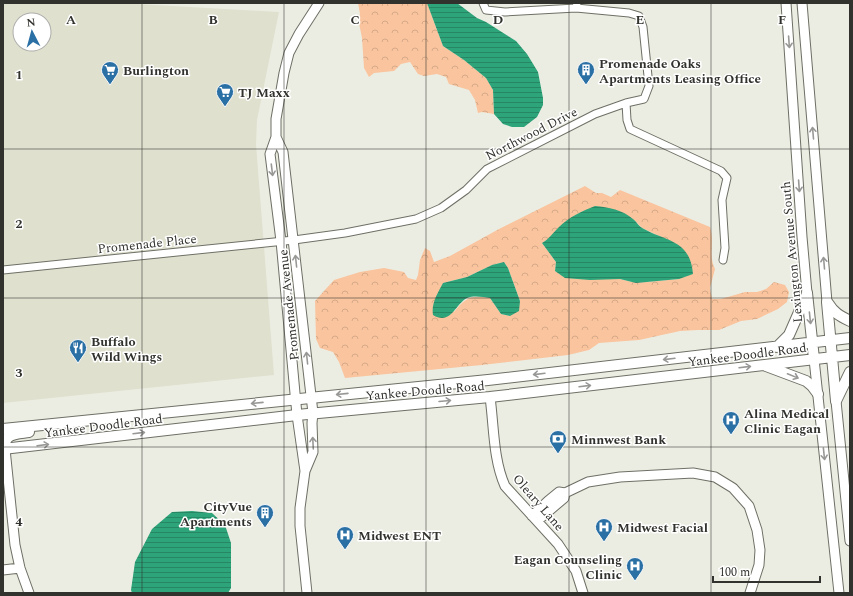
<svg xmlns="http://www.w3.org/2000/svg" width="853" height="596" viewBox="0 0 853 596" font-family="Spectral,serif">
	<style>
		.built { fill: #dfe0ce; fill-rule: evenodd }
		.forest { fill: url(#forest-crowns); fill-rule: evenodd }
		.water { fill: url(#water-rules) }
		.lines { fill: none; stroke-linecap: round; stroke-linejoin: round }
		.minor-casing { stroke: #6e6f65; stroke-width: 9 }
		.tertiary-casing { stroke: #6e6f65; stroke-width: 11 }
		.secondary-casing { stroke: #6e6f65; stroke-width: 12 }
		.minor { stroke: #fff; stroke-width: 7 }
		.tertiary { stroke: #fff; stroke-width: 9 }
		.secondary { stroke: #fff; stroke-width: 10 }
		.oneway { stroke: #989896 }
		.grid { fill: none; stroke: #31312d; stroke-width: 1; stroke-opacity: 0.55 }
		.labels { text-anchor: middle; stroke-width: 3; stroke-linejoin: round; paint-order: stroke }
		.poi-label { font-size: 13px; font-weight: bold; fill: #31312d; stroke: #fff; text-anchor: start }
		.street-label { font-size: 13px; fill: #31312d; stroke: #fff }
		.grid-label { font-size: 13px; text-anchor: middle; font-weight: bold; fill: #31312d; stroke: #fff; stroke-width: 3; stroke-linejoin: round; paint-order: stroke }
	</style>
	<defs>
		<pattern id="forest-crowns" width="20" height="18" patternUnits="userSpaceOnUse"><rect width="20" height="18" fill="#f9c49e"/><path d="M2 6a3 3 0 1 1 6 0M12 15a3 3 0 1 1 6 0" fill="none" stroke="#d6a988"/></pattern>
		<pattern id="water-rules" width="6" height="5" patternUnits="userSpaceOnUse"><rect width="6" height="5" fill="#2da47a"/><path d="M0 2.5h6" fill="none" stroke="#278664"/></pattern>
	</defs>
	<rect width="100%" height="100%" fill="#ecede2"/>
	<!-- built -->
	<path class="built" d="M3 3H120L279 12 257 120 256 144 274 375 3 403ZM20 20H44V44H20Z"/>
	<!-- forest -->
	<path class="forest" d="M358 3H427L443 46 464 60 486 78 493 90 494 114 482 112 478 113 475 100 469 90 449 84 446 77 437 74 424 76 418 74 410 62 401 64 394 71 374 73 369 77 364 68 362 38 358 18 360 14Z
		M585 186 596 193H602L611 197 620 190 710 227C715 241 708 256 715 269L710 288 712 299H721L745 292H757L766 289 774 282 785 285 789 292 787 302 778 309 757 319 741 321 719 330H698L680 331 639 340 599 343 589 350 568 355 482 365 345 378 339 362 333 352 320 348 316 339 315 301 334 280 360 272 384 268 404 272 408 278 416 280 418 275 420 260 425 248 430 251 434 262 450 256 499 229ZM583 211 634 220 642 228 659 236 679 279 636 283 620 279 560 274 555 271 556 262 542 243 551 237 564 223ZM504 262 508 268 520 301 510 316 501 314 490 298C471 295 466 297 454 312L443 283 467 277 492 265Z"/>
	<!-- water -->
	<path class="water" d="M427 3H457L477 18 486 22 516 41 527 54 538 72 543 98V105L537 117 524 127H512L503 124 494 114 493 90 486 78 464 60 443 46Z
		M595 206C608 207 623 210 633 219 637 222 639 227 644 229 668 242 690 240 693 274L679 279 636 283 620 279 590 280 565 278 555 271 556 262 542 243C550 238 552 234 559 227 569 217 582 211 595 206Z
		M504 262 508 268 520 301 519 311 510 316 501 314 490 298C483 297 474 295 467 298 455 304 451 326 433 315 431 303 438 293 443 283L467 277 492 265Z
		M192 511 212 513 225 525 231 543V588L228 593H132L131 590 135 562 152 529 172 512Z"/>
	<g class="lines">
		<defs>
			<path id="minor" d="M483 3 486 10 505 12 576 8
				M577 3 576 8 629 13 639 16 643 27 649 86 644 99 626 103
				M3 270 294 240 345 233 416 219 441 208 466 190 487 169 595 114 626 103 627 120 630 129 721 171 727 178 722 200 725 248 723 260"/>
			<path id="tertiary" d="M786 3 802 237 807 293
				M802 3 827 302
				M276 137 283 152 313 413 312 423 313 452 305 471 300 508V526L307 593
				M814 359 839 593
				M490 397C494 426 493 459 505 486L558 544 576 571 583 593
				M836 401 850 541
				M5 449 15 545 20 568 29 593
				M305 471 297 415 281 241 270 154 276 137V119L284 73 289 53 299 34 319 3
				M532 516 548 501 559 492 565 493 588 482 620 477 693 473 715 477 733 488 749 506 757 530 760 550 759 565 750 593
				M537 521 564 498 565 493
				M3 570 20 568"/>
			<path id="secondary" d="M807 293 814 359
				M827 302 836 401
				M828 303C834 313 840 316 850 321
				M777 347 789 335 807 294
				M766 366 806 381 812 386 818 394
				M836 401 850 372
				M3 429 488 380 850 338
				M3 449 297 415 490 397 850 355
				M5 449C3 433 16 434 29 432"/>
		</defs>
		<!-- minor casing -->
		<use href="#minor" class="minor-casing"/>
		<!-- tertiary casing -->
		<use href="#tertiary" class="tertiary-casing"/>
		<!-- secondary casing -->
		<use href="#secondary" class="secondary-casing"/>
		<!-- minor -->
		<use href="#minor" class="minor"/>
		<!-- tertiary -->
		<use href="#tertiary" class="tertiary"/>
		<!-- secondary -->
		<use href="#secondary" class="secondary"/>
	</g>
	<!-- one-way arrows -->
	<defs><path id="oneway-shaft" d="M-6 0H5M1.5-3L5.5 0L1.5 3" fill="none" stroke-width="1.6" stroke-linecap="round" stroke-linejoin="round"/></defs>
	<g class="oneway">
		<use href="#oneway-shaft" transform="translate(789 42) rotate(86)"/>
		<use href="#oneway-shaft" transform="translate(813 133) rotate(-95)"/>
		<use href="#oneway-shaft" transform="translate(272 170) rotate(83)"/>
		<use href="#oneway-shaft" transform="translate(799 186) rotate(86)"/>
		<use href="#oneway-shaft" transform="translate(296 261) rotate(-96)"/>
		<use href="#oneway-shaft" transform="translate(824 263) rotate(-95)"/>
		<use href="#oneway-shaft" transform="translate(810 318) rotate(84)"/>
		<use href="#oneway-shaft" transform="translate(307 358) rotate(-96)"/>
		<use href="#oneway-shaft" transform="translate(669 359) rotate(173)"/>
		<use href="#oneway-shaft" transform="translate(745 367) rotate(-7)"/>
		<use href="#oneway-shaft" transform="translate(539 374) rotate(173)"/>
		<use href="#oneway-shaft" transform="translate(793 376) rotate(22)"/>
		<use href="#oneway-shaft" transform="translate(585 386) rotate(-7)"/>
		<use href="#oneway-shaft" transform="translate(342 394) rotate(174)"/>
		<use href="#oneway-shaft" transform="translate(445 401) rotate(-5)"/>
		<use href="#oneway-shaft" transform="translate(257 403) rotate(174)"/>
		<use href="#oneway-shaft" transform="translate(139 433) rotate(-7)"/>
		<use href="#oneway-shaft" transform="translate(313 443) rotate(-93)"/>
		<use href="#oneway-shaft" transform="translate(43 445) rotate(-7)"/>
		<use href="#oneway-shaft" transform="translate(824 454) rotate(84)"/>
	</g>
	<!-- grid -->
	<path class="grid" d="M142 3V593M284 3V593M426 3V593M569 3V593M711 3V593M3 149H850M3 298H850M3 447H850"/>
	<!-- icons -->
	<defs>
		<symbol id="supermarket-pin" viewBox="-11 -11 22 30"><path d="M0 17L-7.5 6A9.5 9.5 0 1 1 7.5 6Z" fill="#2b70a5" stroke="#fff"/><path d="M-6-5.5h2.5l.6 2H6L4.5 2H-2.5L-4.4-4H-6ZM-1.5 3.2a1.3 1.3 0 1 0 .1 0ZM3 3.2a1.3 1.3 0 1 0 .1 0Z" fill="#fff"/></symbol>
		<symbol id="building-pin" viewBox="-11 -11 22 30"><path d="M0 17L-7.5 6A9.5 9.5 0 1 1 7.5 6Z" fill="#2b70a5" stroke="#fff"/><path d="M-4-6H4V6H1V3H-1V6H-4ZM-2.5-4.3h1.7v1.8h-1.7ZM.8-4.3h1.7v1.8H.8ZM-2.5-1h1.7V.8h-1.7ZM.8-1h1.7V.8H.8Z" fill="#fff"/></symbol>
		<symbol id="restaurant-pin" viewBox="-11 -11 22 30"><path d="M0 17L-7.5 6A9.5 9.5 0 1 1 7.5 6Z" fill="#2b70a5" stroke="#fff"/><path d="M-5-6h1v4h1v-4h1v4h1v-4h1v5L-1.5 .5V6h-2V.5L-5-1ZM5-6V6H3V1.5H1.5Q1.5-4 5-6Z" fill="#fff"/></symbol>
		<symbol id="hospital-pin" viewBox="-11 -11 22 30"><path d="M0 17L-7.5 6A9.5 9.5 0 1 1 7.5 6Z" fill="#2b70a5" stroke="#fff"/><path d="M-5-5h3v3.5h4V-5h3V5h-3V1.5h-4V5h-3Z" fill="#fff"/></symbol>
		<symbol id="bank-pin" viewBox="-11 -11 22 30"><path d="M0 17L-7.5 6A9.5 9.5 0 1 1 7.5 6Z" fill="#2b70a5" stroke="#fff"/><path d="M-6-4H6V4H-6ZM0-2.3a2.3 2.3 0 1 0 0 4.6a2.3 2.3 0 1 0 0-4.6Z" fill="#fff"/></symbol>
	</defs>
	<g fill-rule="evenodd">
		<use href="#supermarket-pin" x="100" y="60" width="20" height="27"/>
		<use href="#building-pin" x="576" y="60" width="20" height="27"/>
		<use href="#supermarket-pin" x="215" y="82" width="20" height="27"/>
		<use href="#restaurant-pin" x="68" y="338" width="20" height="27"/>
		<use href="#hospital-pin" x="721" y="410" width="20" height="27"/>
		<use href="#bank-pin" x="548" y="429" width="20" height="27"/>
		<use href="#building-pin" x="255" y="503" width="20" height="27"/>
		<use href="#hospital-pin" x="594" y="517" width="20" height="27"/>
		<use href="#hospital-pin" x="335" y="525" width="20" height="27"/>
		<use href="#hospital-pin" x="625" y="556" width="20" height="27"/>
	</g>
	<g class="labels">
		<!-- poi labels -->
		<g class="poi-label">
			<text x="599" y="68">Promenade Oaks<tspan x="599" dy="15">Apartments Leasing Office</tspan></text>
			<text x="123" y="75">Burlington</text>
			<text x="238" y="97">TJ Maxx</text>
			<text x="91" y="346">Buffalo<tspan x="91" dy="15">Wild Wings</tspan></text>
			<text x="744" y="418">Alina Medical<tspan x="744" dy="15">Clinic Eagan</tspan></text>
			<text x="571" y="444">Minnwest Bank</text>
			<text x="252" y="511" text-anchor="end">CityVue<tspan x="252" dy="15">Apartments</tspan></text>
			<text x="617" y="532">Midwest Facial</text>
			<text x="358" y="540">Midwest ENT</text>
			<text x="622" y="564" text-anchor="end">Eagan Counseling<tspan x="622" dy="15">Clinic</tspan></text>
		</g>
		<!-- street labels -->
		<g class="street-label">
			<text transform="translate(531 133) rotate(-27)" y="5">Northwood Drive</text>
			<text transform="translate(147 243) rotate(-6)" y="5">Promenade Place</text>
			<text transform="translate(791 252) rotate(-95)" y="5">Lexington Avenue South</text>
			<text transform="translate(288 305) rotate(-96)" y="5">Promenade Avenue</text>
			<text transform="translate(747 354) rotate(-7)" y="5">Yankee Doodle Road</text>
			<text transform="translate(425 390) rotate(-5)" y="5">Yankee Doodle Road</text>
			<text transform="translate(103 425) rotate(-7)" y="5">Yankee Doodle Road</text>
			<text transform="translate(539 502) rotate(49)" y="5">Oleary Lane</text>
		</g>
	</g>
	<g class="grid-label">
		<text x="71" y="24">A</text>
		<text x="213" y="24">B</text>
		<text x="355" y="24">C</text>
		<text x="498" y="24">D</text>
		<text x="640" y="24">E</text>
		<text x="782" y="24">F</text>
		<text x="19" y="79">1</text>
		<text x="19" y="228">2</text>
		<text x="19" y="377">3</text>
		<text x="19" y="526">4</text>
	</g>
	<!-- border -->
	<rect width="853" height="596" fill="none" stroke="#31312d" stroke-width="8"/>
	<!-- north arrow -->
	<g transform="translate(32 32) rotate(354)"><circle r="19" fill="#ffffff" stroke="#adadab"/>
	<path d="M0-3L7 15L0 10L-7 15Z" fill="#2b70a5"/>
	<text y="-6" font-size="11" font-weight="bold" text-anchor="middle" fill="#31312d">N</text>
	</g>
	<!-- scale -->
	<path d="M713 576v6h107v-6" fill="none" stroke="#31312d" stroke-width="2"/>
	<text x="719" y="576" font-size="12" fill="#31312d" stroke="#ffffff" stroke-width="3" paint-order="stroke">100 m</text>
</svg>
